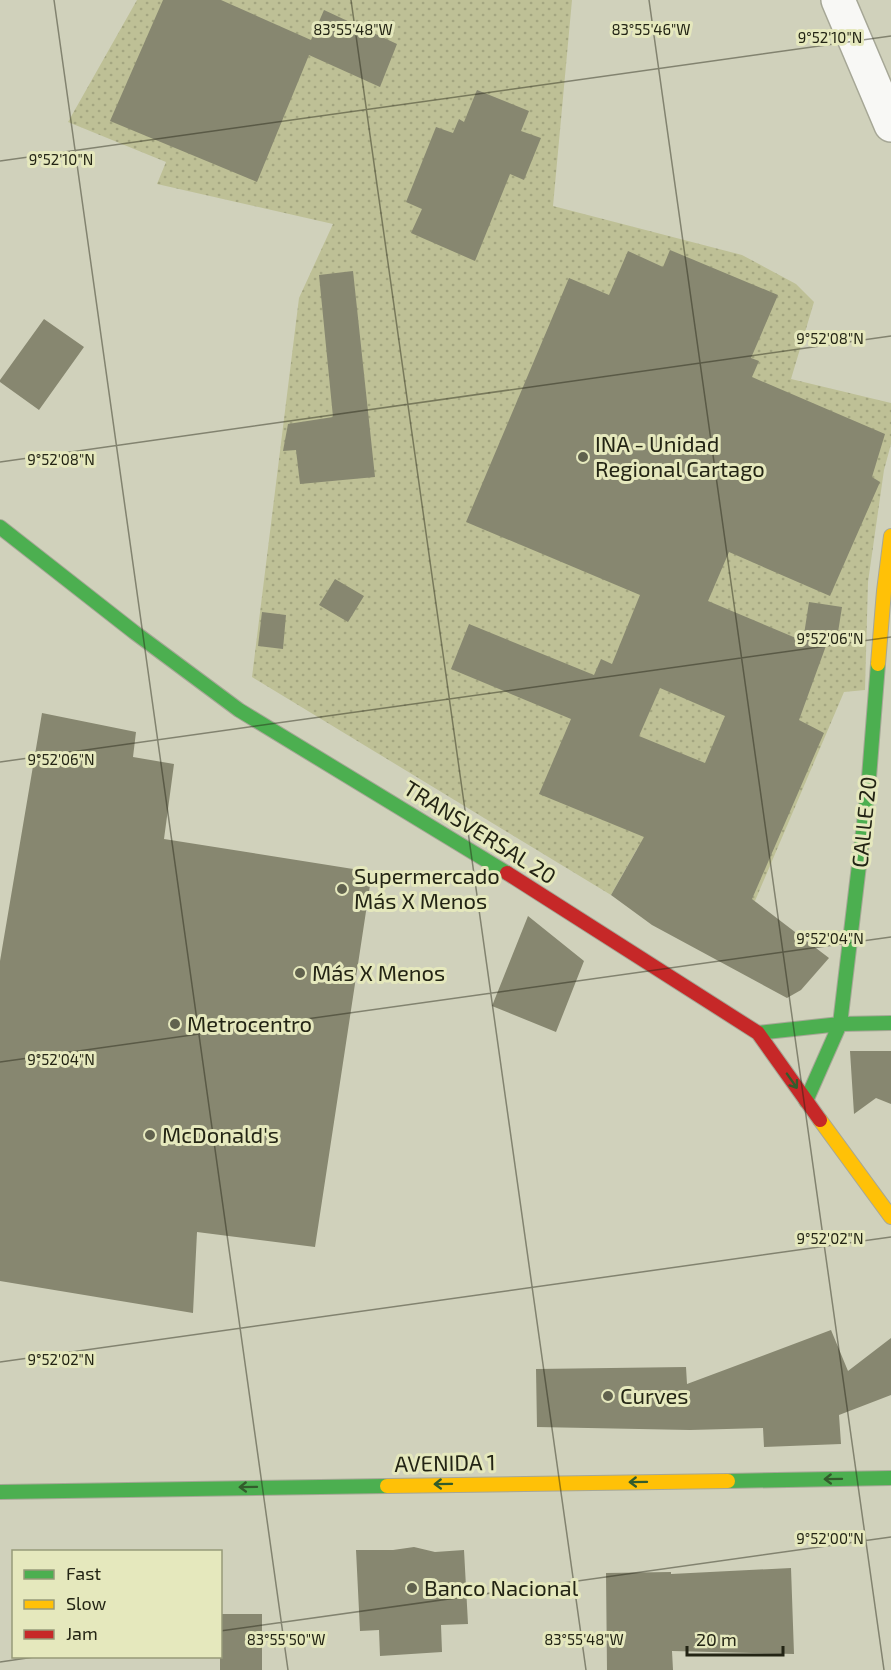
<svg xmlns="http://www.w3.org/2000/svg" width="891" height="1670" viewBox="0 0 891 1670" font-family="'Exo 2',sans-serif">
	<style>
		.park { fill: url(#park-dots) }
		.building { fill: #878770; fill-rule: evenodd }
		.lines { fill: none; stroke-linecap: round; stroke-linejoin: round }
		.street-casing { stroke: #a6a796; stroke-width: 36 }
		.fast-casing { stroke: #a6a796; stroke-width: 16 }
		.slow-casing { stroke: #a6a796; stroke-width: 16 }
		.jam-casing { stroke: #a6a796; stroke-width: 16 }
		.street { stroke: #f8f8f5; stroke-width: 33 }
		.fast { stroke: #4caf50; stroke-width: 14 }
		.slow { stroke: #ffc107; stroke-width: 14 }
		.jam { stroke: #c62828; stroke-width: 14 }
		.oneway { stroke: #335c2c }
		.ticks { fill: none; stroke: #232414; stroke-width: 1.5; stroke-opacity: 0.45 }
		.poi-dot { fill: #60614e; stroke: #e5e8bd; stroke-width: 2 }
		.labels { text-anchor: middle; stroke-width: 6; stroke-linejoin: round; paint-order: stroke }
		.poi-label { font-size: 22px; fill: #232414; stroke: #e5e8bd; text-anchor: start }
		.street-label { font-size: 22px; fill: #232414; stroke: #e5e8bd }
		.ticks-label { font-size: 15px; text-anchor: middle; fill: #232414; stroke: #e5e8bd; stroke-width: 6; stroke-linejoin: round; paint-order: stroke }
	</style>
	<defs>
		<pattern id="park-dots" width="8" height="8" patternUnits="userSpaceOnUse" patternTransform="scale(1.5)"><rect width="8" height="8" fill="#bec096"/><path d="M2 2h.1M6 6h.1" fill="none" stroke="#a3a580" stroke-width="1.8" stroke-linecap="round"/></pattern>
	</defs>
	<rect width="100%" height="100%" fill="#d0d1bb"/>
	<!-- park -->
	<path class="park" d="M137 0H572L553 206 742 255 796 284 814 302 791 379 891 403V444L884 470 868 582 865 690 844 692 755 901 637 849 611 895 252 677 299 298 333 224 157 184 166 162 68 122Z"/>
	<!-- building -->
	<path class="building" d="M163 0H221L311 40 324 10 397 44 380 87 309 55 257 182 110 121Z
		M477 90 529 111 521 131 541 138 524 180 510 174 475 261 411 233 422 209 406 202 436 127 453 133 459 119 464 122Z
		M670 250 778 295 751 358 759 361 752 377 885 434 872 477 880 482 830 596 729 552 708 601 803 641 809 602 842 607 836 645 827 643 799 720 824 733 752 899 829 958 801 990 787 998 652 925 611 895 644 837 539 794 571 719 451 669 469 624 594 675 601 659 612 664 640 595 466 522 569 278 609 295 628 251 663 267ZM660 688 725 716 705 763 639 736Z
		M353 271 375 477 300 484 296 450 283 451 288 424 333 417 319 275Z
		M44 319 84 347 39 410 0 382V380Z
		M335 579 364 596 348 622 319 605Z
		M262 612 286 615 283 649 258 646Z
		M42 713 136 732 133 757 174 764 164 839 372 872 315 1247 197 1232 193 1313 0 1281V961Z
		M528 916 584 961 556 1032 492 1006Z
		M850 1051H891V1104L876 1098 854 1114Z
		M831 1330 848 1371 891 1338V1395L839 1415 841 1444 764 1447 763 1428 690 1430 537 1427 536 1369 686 1367 687 1384Z
		M414 1547 435 1552 464 1550 468 1624 441 1625 442 1652 380 1656 379 1630 360 1631 356 1550H393Z
		M791 1568 794 1654 672 1651 673 1670H607L606 1573 671 1572V1574Z
		M220 1614H262V1670H220Z"/>
	<g class="lines">
		<defs>
			<path id="street" d="M838 0 891 125"/>
			<path id="fast" d="M0 527 134 632 239 710 507 873
				M758 1033 840 1024 891 1023
				M806 1101 840 1024 868 790 878 664
				M728 1481 891 1478
				M0 1492 387 1486"/>
			<path id="slow" d="M878 664 884 591 891 536
				M820 1120 891 1217
				M387 1486 728 1481"/>
			<path id="jam" d="M507 873 758 1033 820 1120"/>
		</defs>
		<!-- street casing -->
		<use href="#street" class="street-casing"/>
		<!-- fast casing -->
		<use href="#fast" class="fast-casing"/>
		<!-- slow casing -->
		<use href="#slow" class="slow-casing"/>
		<!-- jam casing -->
		<use href="#jam" class="jam-casing"/>
		<!-- street -->
		<use href="#street" class="street"/>
		<!-- fast -->
		<use href="#fast" class="fast"/>
		<!-- slow -->
		<use href="#slow" class="slow"/>
		<!-- jam -->
		<use href="#jam" class="jam"/>
	</g>
	<!-- one-way arrows -->
	<defs><path id="oneway-shaft" d="M-6 0H5M1.5-3L5.5 0L1.5 3" fill="none" stroke-width="1.6" stroke-linecap="round" stroke-linejoin="round" transform="scale(1.5)"/></defs>
	<g class="oneway">
		<use href="#oneway-shaft" transform="translate(792 1081) rotate(55)"/>
		<use href="#oneway-shaft" transform="translate(833 1479) rotate(179)"/>
		<use href="#oneway-shaft" transform="translate(638 1482) rotate(179)"/>
		<use href="#oneway-shaft" transform="translate(443 1484) rotate(179)"/>
		<use href="#oneway-shaft" transform="translate(248 1487) rotate(179)"/>
	</g>
	<!-- ticks -->
	<path class="ticks" d="M54 0 288 1670M351 0 586 1670M649 0 884 1670M0 161 891 36M0 462 891 336M0 762 891 637M0 1062 891 937M0 1362 891 1237M220 1631 891 1537M0 1662 41 1656"/>
	<!-- markers -->
	<g class="poi-dot">
		<circle cx="583" cy="457" r="6"/>
		<circle cx="342" cy="889" r="6"/>
		<circle cx="300" cy="973" r="6"/>
		<circle cx="175" cy="1024" r="6"/>
		<circle cx="150" cy="1135" r="6"/>
		<circle cx="608" cy="1396" r="6"/>
		<circle cx="412" cy="1588" r="6"/>
	</g>
	<g class="labels">
		<!-- poi labels -->
		<g class="poi-label">
			<text x="595" y="452">INA - Unidad<tspan x="595" dy="25">Regional Cartago</tspan></text>
			<text x="354" y="884">Supermercado<tspan x="354" dy="25">Más X Menos</tspan></text>
			<text x="312" y="981">Más X Menos</text>
			<text x="187" y="1032">Metrocentro</text>
			<text x="162" y="1143">McDonald's</text>
			<text x="620" y="1404">Curves</text>
			<text x="424" y="1596">Banco Nacional</text>
		</g>
		<!-- street labels -->
		<g class="street-label">
			<text transform="translate(864 822) rotate(-84)" y="8">CALLE 20</text>
			<text transform="translate(480 832) rotate(32)" y="8">TRANSVERSAL 20</text>
			<text transform="translate(445 1463) rotate(-1)" y="8">AVENIDA 1</text>
		</g>
	</g>
	<g class="ticks-label">
		<text x="353" y="35">83°55'48"W</text>
		<text x="651" y="35">83°55'46"W</text>
		<text x="830" y="43">9°52'10"N</text>
		<text x="61" y="165">9°52'10"N</text>
		<text x="830" y="344">9°52'08"N</text>
		<text x="61" y="465">9°52'08"N</text>
		<text x="830" y="644">9°52'06"N</text>
		<text x="61" y="765">9°52'06"N</text>
		<text x="830" y="944">9°52'04"N</text>
		<text x="61" y="1065">9°52'04"N</text>
		<text x="830" y="1244">9°52'02"N</text>
		<text x="61" y="1365">9°52'02"N</text>
		<text x="830" y="1544">9°52'00"N</text>
		<text x="286" y="1645">83°55'50"W</text>
		<text x="584" y="1645">83°55'48"W</text>
	</g>
	<!-- legend -->
	<rect x="12" y="1550" width="210" height="108" fill="#e5e8bd" stroke="#979a79" stroke-width="1.5"/>
	<rect x="24" y="1570" width="30" height="9" fill="#4caf50" stroke="#979a79" stroke-width="1.5"/>
	<text x="66" y="1580" font-size="18" fill="#232414">Fast</text>
	<rect x="24" y="1600" width="30" height="9" fill="#ffc107" stroke="#979a79" stroke-width="1.5"/>
	<text x="66" y="1610" font-size="18" fill="#232414">Slow</text>
	<rect x="24" y="1630" width="30" height="9" fill="#c62828" stroke="#979a79" stroke-width="1.5"/>
	<text x="66" y="1640" font-size="18" fill="#232414">Jam</text>
	<!-- scale -->
	<path d="M687 1646v9h96v-9" fill="none" stroke="#232414" stroke-width="3"/>
	<text x="696" y="1646" font-size="18" fill="#232414" stroke="#e5e8bd" stroke-width="4.5" paint-order="stroke">20 m</text>
</svg>
